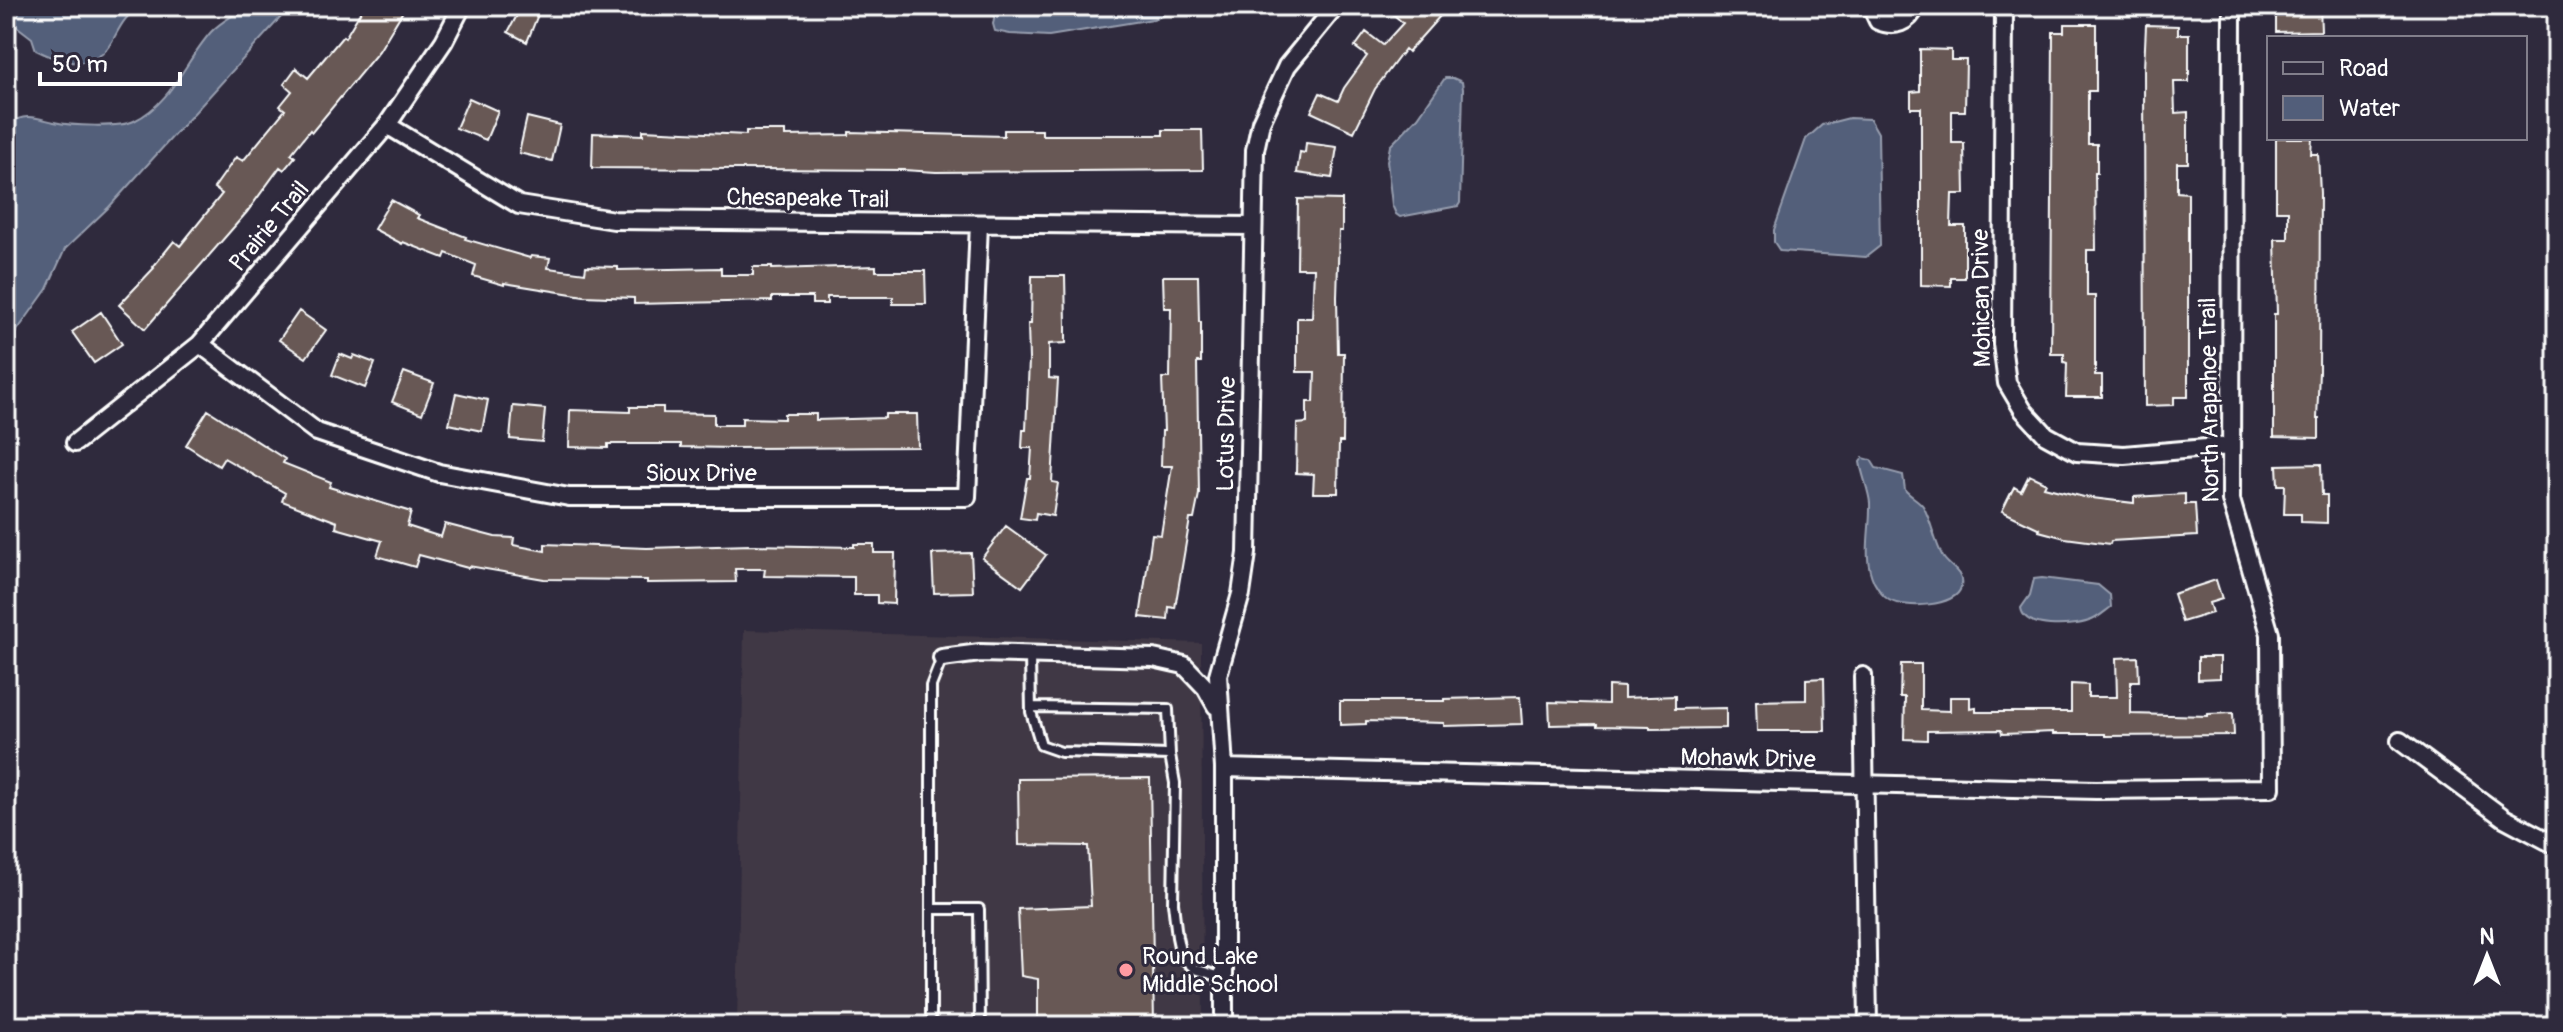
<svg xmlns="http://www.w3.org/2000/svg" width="2563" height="1032" viewBox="0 0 2563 1032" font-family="Pangolin,sans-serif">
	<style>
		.built { fill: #403844 }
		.water { fill: #525e7a; stroke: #979eaf; stroke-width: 2 }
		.building { fill: #675955; stroke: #fff; stroke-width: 2 }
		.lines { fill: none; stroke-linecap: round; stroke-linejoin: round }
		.service-casing { stroke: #fff; stroke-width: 14 }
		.minor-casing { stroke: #fff; stroke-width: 22 }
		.service { stroke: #2f2a3d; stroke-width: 8 }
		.minor { stroke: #2f2a3d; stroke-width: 16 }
		.poi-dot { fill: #ff9aa2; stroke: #2f2a3d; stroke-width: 3 }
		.labels { text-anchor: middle; stroke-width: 6; stroke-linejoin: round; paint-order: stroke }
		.street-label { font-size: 24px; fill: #fff; stroke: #2f2a3d }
		.poi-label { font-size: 24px; fill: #fff; stroke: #2f2a3d; text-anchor: start }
	</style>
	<rect width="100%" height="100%" fill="#2f2a3d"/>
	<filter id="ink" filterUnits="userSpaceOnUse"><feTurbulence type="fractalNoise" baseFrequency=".0125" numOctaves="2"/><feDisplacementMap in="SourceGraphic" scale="16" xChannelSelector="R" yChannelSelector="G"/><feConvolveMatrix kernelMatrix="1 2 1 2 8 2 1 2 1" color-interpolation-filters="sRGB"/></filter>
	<g filter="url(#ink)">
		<!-- built -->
		<path class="built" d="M744 630 1201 643 1203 1026H737Z"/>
		<!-- water -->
		<path class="water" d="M6 6H142C117 18 117 42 102 54 80 70 56 60 36 50L32 38 6 18Z
			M246 6H291L109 207 65 249 47 289 6 346 7 124C27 113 33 117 54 122 70 126 120 128 134 121 172 103 185 61 211 32 220 22 235 15 246 6Z
			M1015 6H1183L1179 11 1153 19 1049 36 1010 34 995 31 993 24 995 15Z
			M1445 78H1453L1462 82 1463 89 1460 203 1458 206 1400 217 1396 214 1392 205 1387 161 1390 146 1418 117Z
			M1849 118 1870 119 1878 133 1880 246 1866 257 1780 251 1774 242V230L1806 139 1822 125Z
			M1863 458 1871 460 1876 468 1903 475 1905 490C1910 496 1919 500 1923 506 1932 522 1934 541 1943 557 1949 567 1964 571 1961 587 1957 607 1904 609 1889 600 1882 596 1878 589 1874 582 1862 557 1871 529 1870 503 1869 491 1862 475 1860 462Z
			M2042 578 2098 585 2110 595 2111 607C2104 612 2097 619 2089 621 2072 627 2024 630 2021 608L2030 595 2034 579Z"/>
		<!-- building -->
		<path class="building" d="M364 6H406L379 51 312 132 310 130 291 154 295 157 284 170 280 167 247 212 145 329 119 305 154 268 153 267 174 241 180 246 222 194 214 188 236 157 243 161 285 110 280 106 292 91 284 84 296 68 308 78 343 36 345 38Z
			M522 6H528L539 12 527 42 508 32Z
			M1384 6H1449L1408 52 1405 49 1375 89 1354 132 1311 112 1320 93 1338 101 1344 88 1367 56 1355 47 1366 32 1383 45 1403 23Z
			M2293 6H2320L2321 31 2276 32V12H2293Z
			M2064 24H2096V91H2088V144H2097V173H2095L2096 250H2087V296H2095V375H2102V397H2066L2067 363 2064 362V354H2051L2053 32H2064Z
			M2146 25 2178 26V34H2189V82H2174L2175 113 2188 112V163H2177V192L2188 193V397H2174V405L2145 406 2144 69Z
			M1920 49 1951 50V60H1966L1965 111H1952V143H1964L1965 194H1952L1951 226H1965V278H1951V286L1921 285V108H1911V92L1920 91Z
			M469 98 498 111 486 140 456 128Z
			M527 117 560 125 552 161 519 153Z
			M643 130 746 135V131H785V136L849 135V132L1004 136V130H1042V135H1163V130H1202L1203 170 936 172 903 170 592 168 593 133 643 135Z
			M2276 138H2312L2311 154H2318L2320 193 2319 372 2317 419H2319V438L2274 437V314H2277L2275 239H2288V211H2276Z
			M1306 143 1337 147 1332 178 1297 173 1300 152 1305 153Z
			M1298 199 1342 200V231H1339L1337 297 1338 353H1344L1343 442H1339L1338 493H1313L1314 474 1296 473 1297 424 1307 423V402H1314L1315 372H1297V318H1312L1314 268H1297Z
			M391 200 419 215 417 218 466 237 465 239 530 258 531 256 550 258 548 268 585 273 586 266 618 267V270L721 268V275H753V267H772V269L876 266V271H925L926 304H893V297H827V304H812V297H772V301L634 304V298L584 296 504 283V285L473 276 476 265 446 253 444 258 403 242 402 244 374 229Z
			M1032 276H1065L1066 324V343L1049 344V378L1058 379 1052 482 1058 483 1053 516 1036 513 1035 520 1020 518 1027 478H1030L1032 448H1022L1023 430H1026L1029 360 1028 324H1031Z
			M1163 276H1198L1199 322H1201V362H1197L1199 494 1194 519H1190L1175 608 1169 607 1168 620 1140 617 1152 534 1161 535 1172 466H1161L1162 431H1164L1162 378H1170L1171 308H1164Z
			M299 311 326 330 306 358 279 340Z
			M101 312 122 344 94 363 72 332Z
			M340 354 352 359 354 355 375 363 365 388 332 375Z
			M404 372 434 383 422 414 392 402Z
			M456 393 488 400 482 431 449 424Z
			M513 406 545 409 542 442 510 439Z
			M630 407H663V413L714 414V425H742V418L784 419V414H816V420L885 418V414H917L918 447 731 448 681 447V444H608V448L569 447 570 410 630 412Z
			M208 410 285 459 283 463 331 482 329 487 411 512 407 526 441 537 445 524 495 537 514 538 513 545 545 551V544L647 548 751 545 854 547V544H874V553H895L894 604 877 603V595H854V577L764 576 765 569H735L736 582 647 583V580L544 579 469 566 468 568 419 555 415 567 377 556 382 541 336 528 337 522 282 501 285 493 224 458 219 466 186 445Z
			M2321 464 2322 495H2327V523L2301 522V514H2284L2285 485H2278L2277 465Z
			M2029 475 2046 483 2044 487 2084 497 2134 503V497L2185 494V504H2195L2197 536 2111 541 2110 544 2065 538 2039 531 2040 529 2002 511 2014 487 2021 491Z
			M1006 526 1046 555 1022 587 982 558Z
			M971 553 973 592 934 593 932 554Z
			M2216 580 2222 599 2209 603 2212 613 2182 622 2173 594Z
			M2138 657 2139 681H2131V714L2208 716V714L2233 713 2234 735 2105 736V734H2053V732L2002 734 2001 730 1927 731V740L1904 739 1905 697H1900L1901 664H1921V710L1950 711V697H1970V708L1976 707V712H2071V684L2088 685V697H2117L2116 658Z
			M2198 657H2220V678L2198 679Z
			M1824 678 1825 731H1757L1756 701 1806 700V679Z
			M1608 686 1624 687V698L1675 696V709L1726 708V728L1650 729V727L1597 726V724L1550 725 1549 702 1608 704Z
			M1520 697 1522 724 1444 726V723L1366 721V724L1340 725V701H1444V699Z
			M1150 778 1154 1026H1038V979L1021 976 1018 909 1091 906 1088 846 1019 845 1018 779Z"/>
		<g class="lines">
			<defs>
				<path id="service" d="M1030 655 1031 712 1041 745 1061 752 1170 755
					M1031 707 1168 709 1170 755 1175 783 1173 903 1177 937 1181 956 1195 969 1224 978
					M931 909H979L980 1026
					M931 1015V686L942 658"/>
				<path id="minor" d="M1871 6 1878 21C1894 28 1909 23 1916 6
					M2004 6 2002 344 2007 383 2023 410 2046 435 2077 452 2124 455 2230 446
					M387 125 519 205 614 220 1253 226
					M200 344 317 432 439 473 569 497H967L979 224
					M75 443 200 344 387 125 444 41 462 6
					M942 658 980 653 1153 658 1184 665 1206 688 1216 706
					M1863 676 1868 1026
					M2400 741 2504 818 2557 846
					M1224 768 2096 790 2271 788 2270 634 2231 500 2232 6
					M1224 1026V768L1218 675 1241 594 1247 553 1255 150 1261 122 1287 66 1336 6"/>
			</defs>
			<!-- service casing -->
			<use href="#service" class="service-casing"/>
			<!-- minor casing -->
			<use href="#minor" class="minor-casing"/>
			<!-- service -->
			<use href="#service" class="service"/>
			<!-- minor -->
			<use href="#minor" class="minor"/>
		</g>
	</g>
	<!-- markers -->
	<circle class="poi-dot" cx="1126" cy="970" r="8"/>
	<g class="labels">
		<!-- street labels -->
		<g class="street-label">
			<text transform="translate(808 198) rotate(1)" y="8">Chesapeake Trail</text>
			<text transform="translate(269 226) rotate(-50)" y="8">Prairie Trail</text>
			<text transform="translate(1981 298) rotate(-91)" y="8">Mohican Drive</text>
			<text transform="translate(2209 400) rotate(-91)" y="8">North Arapahoe Trail</text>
			<text transform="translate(1226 434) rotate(-89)" y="8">Lotus Drive</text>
			<text x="701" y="481">Sioux Drive</text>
			<text transform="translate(1748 758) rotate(1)" y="8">Mohawk Drive</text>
		</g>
		<!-- poi labels -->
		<g class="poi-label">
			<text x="1142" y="964">Round Lake<tspan x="1142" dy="28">Middle School</tspan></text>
		</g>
	</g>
	<!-- margin -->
	<rect width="2563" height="1032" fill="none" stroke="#2f2a3d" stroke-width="32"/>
	<rect x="16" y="16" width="2531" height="1000" fill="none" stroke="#fff" stroke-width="3" filter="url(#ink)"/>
	<!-- legend -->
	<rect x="2267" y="36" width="260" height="104" fill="#2f2a3d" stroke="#827f8b" stroke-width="2"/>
	<rect x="2283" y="62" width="40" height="12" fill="#2f2a3d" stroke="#827f8b" stroke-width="2"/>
	<text x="2339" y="76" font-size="24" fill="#ffffff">Road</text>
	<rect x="2283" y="96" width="40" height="24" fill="#525e7a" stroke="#827f8b" stroke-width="2"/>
	<text x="2339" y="116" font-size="24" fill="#ffffff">Water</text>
	<!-- north arrow -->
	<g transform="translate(2487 956)" stroke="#2f2a3d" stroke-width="6" paint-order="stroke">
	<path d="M0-6L14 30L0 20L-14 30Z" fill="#ffffff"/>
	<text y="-12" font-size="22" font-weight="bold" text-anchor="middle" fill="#ffffff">N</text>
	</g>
	<!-- scale -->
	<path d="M40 72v12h140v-12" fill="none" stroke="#ffffff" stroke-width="4"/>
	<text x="52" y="72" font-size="24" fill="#ffffff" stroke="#2f2a3d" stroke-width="6" paint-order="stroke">50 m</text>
</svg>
